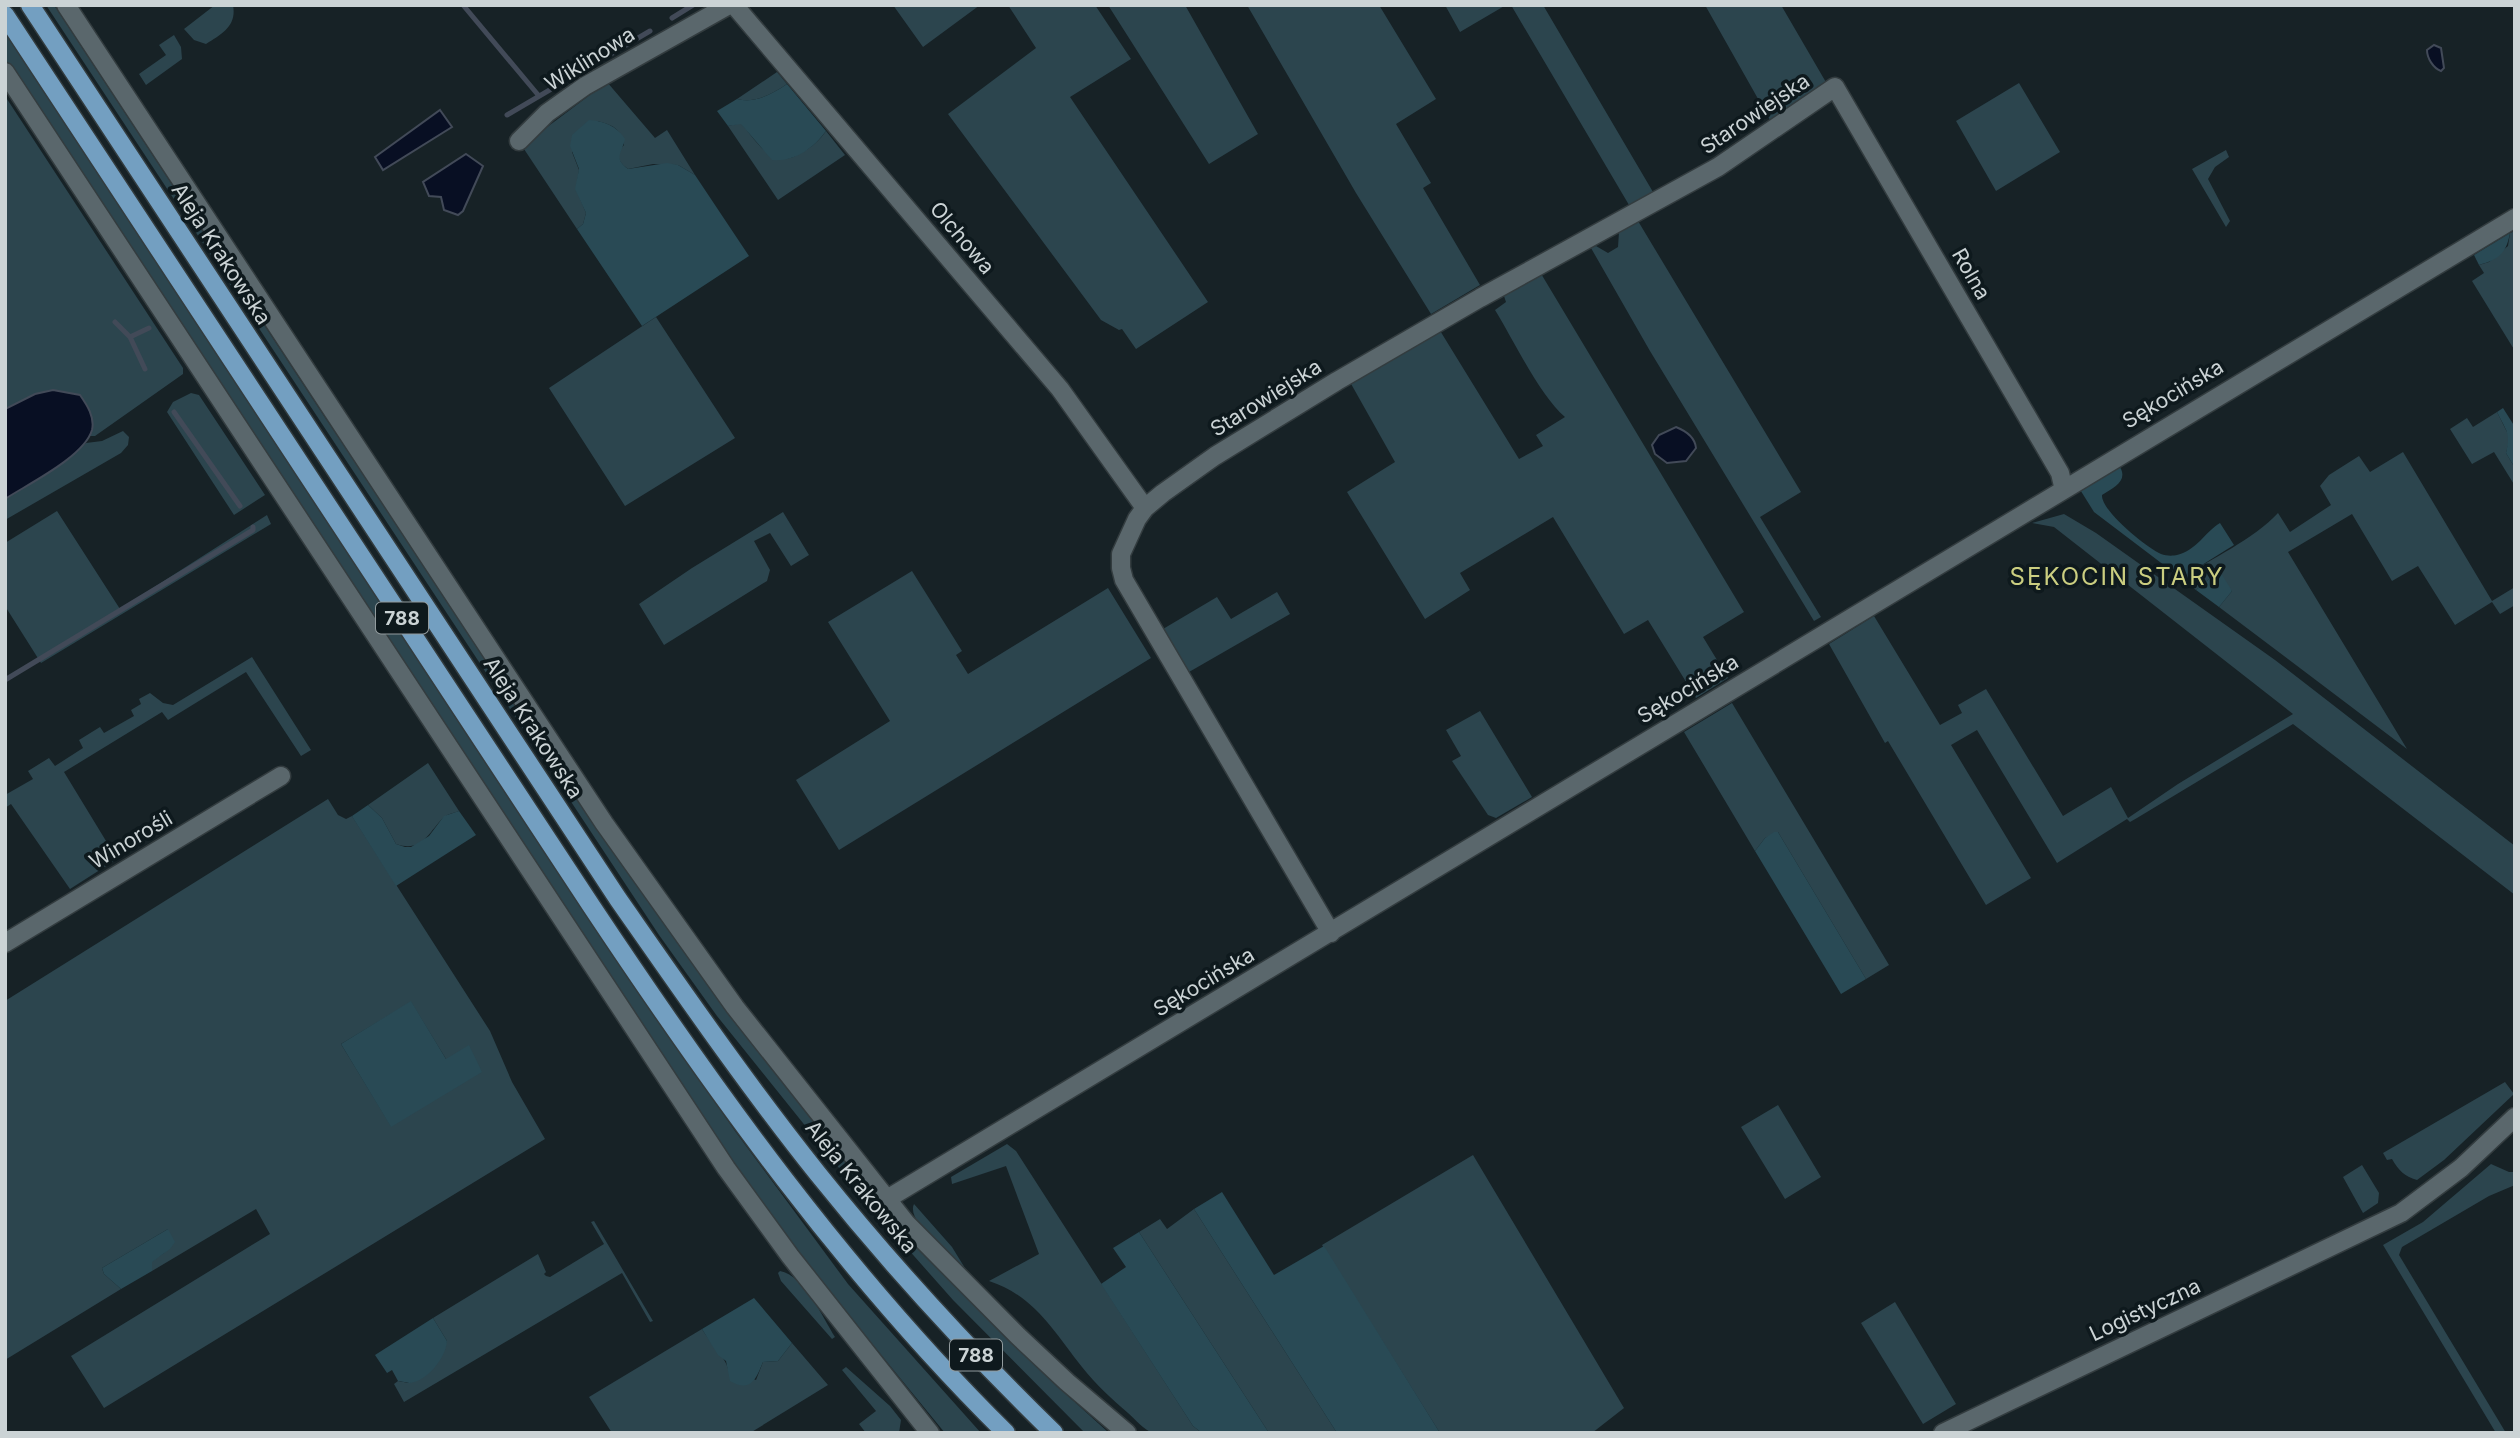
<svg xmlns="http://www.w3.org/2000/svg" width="2520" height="1438" viewBox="0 0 2520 1438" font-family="Inter,sans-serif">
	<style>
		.green { fill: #2c454e; fill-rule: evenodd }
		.forest { fill: #294a55 }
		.water { fill: #080f23; stroke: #424a58; stroke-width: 2 }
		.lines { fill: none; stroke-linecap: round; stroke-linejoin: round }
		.stream { stroke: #424a58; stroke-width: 5 }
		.minor-casing { stroke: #333c3f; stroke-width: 21 }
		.major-casing { stroke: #333c3f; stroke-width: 21 }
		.minor { stroke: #5a676c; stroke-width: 18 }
		.major { stroke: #739fc1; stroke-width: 18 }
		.labels { text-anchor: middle; stroke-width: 7; stroke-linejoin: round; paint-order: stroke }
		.shield { fill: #0e191d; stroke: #929b9e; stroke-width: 2 }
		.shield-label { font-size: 19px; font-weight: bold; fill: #cbd3d5 }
		.street-label { font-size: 21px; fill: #cbd3d5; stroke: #0e191d }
		.quarter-label { font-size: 24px; letter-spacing: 2px; fill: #cbce80; stroke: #0e191d }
	</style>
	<rect width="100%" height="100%" fill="#172226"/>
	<!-- green -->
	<path class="green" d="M46 5H54L324 416 726 1009 893 1220 1067 1395 1109 1433H1085L953 1300 868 1204 717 1016 659 935 591 832Z
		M215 5H233C237 26 222 34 206 44L194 40 184 29Z
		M893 5H980L923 47Z
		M1008 5H1095L1131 59 1070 97 1208 302 1136 349 1122 329 1119 330 1101 320 948 114 1036 48Z
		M1108 5H1185L1258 134 1209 164Z
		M1247 5H1379L1436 99 1396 124 1431 183 1423 188 1480 285 1431 314 1356 193Z
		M1445 5H1506L1460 32Z
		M1511 5H1543L1653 192 1629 205Z
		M1705 5H1781L1827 84 1770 120Z
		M5 29 626 973 735 1131 848 1284 981 1433H945L801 1257 742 1177 5 59Z
		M174 35 181 47 182 59 146 85 139 74 166 55 159 45Z
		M777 72 787 84C772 94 755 104 737 99Z
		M607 82 655 138 667 130 695 175 678 165 653 164 628 169C618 162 615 154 624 145 620 128 614 126 598 121L572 152 579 170 576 189 586 213 583 224 577 229 522 146Z
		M2019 83 2060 152 1996 191 1956 121Z
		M5 96 183 368V374L95 436H89L93 428 53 390 35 394 5 409Z
		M741 123C758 143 772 171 801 153 812 147 819 141 826 131L845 155 778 200 728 126Z
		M2226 150 2229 157 2215 167 2208 179 2230 221 2226 227 2192 169Z
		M1638 221 1801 492 1760 517 1821 617 1814 621 1650 351 1591 248 1596 246 1608 253 1618 247 1619 232Z
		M2515 231V351L2472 281 2484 273 2479 265 2489 262 2508 246 2510 233Z
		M1540 272 1744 612 1703 637 1728 678 1696 698 1648 620 1624 634 1553 517 1460 573 1470 590 1425 619 1347 492 1395 462 1350 382 1439 329 1519 459 1543 446 1536 435 1565 417C1540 396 1513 339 1495 310L1506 302 1503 293Z
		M656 317 735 438 625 506 549 388Z
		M191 393 199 395 265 495 234 515 167 412 173 402Z
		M2497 412 2510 438 2506 453 2515 468V486L2494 452 2472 464 2450 429 2467 418 2473 427Z
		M123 431 129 437 128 445 121 453 5 520V499L62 463 86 443 102 441Z
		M2403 452 2492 601 2515 587V605L2500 614 2492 602 2455 625 2418 566 2392 581 2352 514 2288 552 2407 749 2219 607 2232 591 2214 575 2196 590 2181 578C2211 559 2254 539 2278 513L2290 532 2331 505 2320 486 2329 475 2359 456 2370 472Z
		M57 511 120 609 267 515 271 524 41 663 5 606V543Z
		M783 512 809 555 791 566 770 533 754 541 770 570 767 581 664 645 639 604 692 568Z
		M2064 514 2096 533 2275 660 2515 846V895L2293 724 2137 818 2130 822 2127 819 2057 863 1977 730 1951 745 2031 878 1986 905 1888 741 1885 743 1829 644 1874 616 1940 725 1962 713 1958 705 1986 689 2063 816 2111 787 2128 818 2178 784 2293 714 2054 527 2032 523Z
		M912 571 962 651 956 655 968 674 1108 588 1151 658 839 850 796 780 890 721 828 622Z
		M1277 592 1290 614 1189 672 1163 629 1217 597 1231 619Z
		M252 657 311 750 301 756 246 672 168 720 162 712 64 772 117 859 70 889 11 804 5 808V795L33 779 28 771 49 758 55 766 83 748 79 740 100 727 104 733 134 716 131 710 141 704 139 699 150 693 163 703 173 705Z
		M1732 703 1889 965 1866 979 1778 832 1765 838 1755 851 1684 732Z
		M1480 711 1532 797 1496 818 1488 815 1452 761 1461 756 1446 730Z
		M428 763 459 811C454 813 447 814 443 818 428 833 422 853 396 844L382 818 368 805Z
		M328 799 338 815 346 819 352 816 490 1031 512 1082 545 1139 104 1408 71 1356 270 1234 256 1209 152 1271V1261L164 1253 168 1229 102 1268 104 1274 121 1289 5 1360V1001ZM411 1002 446 1059 391 1126 341 1044Z
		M2505 1082 2514 1094 2444 1160 2417 1180C2404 1176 2399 1171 2392 1159L2387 1160 2383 1153Z
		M1778 1105 1821 1177 1785 1199 1741 1127Z
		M1007 1144 1016 1151 1193 1426 1202 1433C1189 1433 1165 1436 1153 1433 1144 1430 1135 1419 1128 1413 1112 1399 1096 1385 1082 1367 1054 1332 1035 1296 989 1281L1039 1254 1006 1166 952 1184 951 1177Z
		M1473 1155 1624 1408 1592 1433H1440L1322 1245Z
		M2491 1164 2509 1172H2515V1185L2489 1196 2402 1247 2399 1255 2506 1433H2496L2383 1245 2423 1222Z
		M2362 1165 2379 1193 2378 1203 2363 1213 2343 1177Z
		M914 1204 952 1247 968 1273C954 1259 905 1222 914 1204Z
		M1194 1209 1337 1433H1269L1139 1232 1160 1219 1167 1229Z
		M594 1221 653 1321 650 1322 622 1273 404 1402 394 1384 398 1381 409 1383C431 1374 438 1361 447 1341L433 1318 538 1254 546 1272 544 1274 546 1276 550 1277 604 1244 591 1222Z
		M780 1271C804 1275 823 1318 835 1337L832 1339 781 1281 778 1273Z
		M1895 1302 1956 1404 1923 1424 1861 1323Z
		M702 1329C709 1341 726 1358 728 1369L756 1380 763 1362 778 1361 792 1343 828 1385 750 1433H612L589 1397Z
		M846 1367 890 1406 901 1420 899 1433H866L859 1424 876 1411 842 1370Z"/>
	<!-- forest -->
	<path class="forest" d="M787 84 826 131C813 149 794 162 772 160L741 124 728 126 717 111 737 99C755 104 772 94 787 84Z
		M589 120C604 121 617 126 625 139 622 153 613 158 628 169L667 163 678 165 695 175 749 256 642 326 577 229 583 224 586 213 575 189 579 169 570 146 572 135Z
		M2510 233C2506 254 2499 259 2479 265L2474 255Z
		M2503 408 2515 427V468L2506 453C2511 432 2506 431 2497 412Z
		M2118 464C2130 480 2115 487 2102 495 2101 511 2146 547 2161 554 2166 556 2173 556 2177 555 2196 551 2205 532 2220 523L2234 545 2181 578 2094 512 2079 488Z
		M2221 573 2232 591 2219 607 2196 590 2214 575Z
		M368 805 382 818 396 844 405 847H411L429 836 444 816 459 811 476 835 396 886 353 818 352 816Z
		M1774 832H1778L1866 979 1841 994 1755 851 1765 838Z
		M411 1001 446 1059 469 1045 482 1072 391 1127 341 1044Z
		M1222 1192 1274 1275 1324 1246 1440 1433H1337L1194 1209Z
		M168 1229 175 1242 170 1249 152 1262V1271L121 1289 104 1274 102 1268Z
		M1139 1232 1269 1433H1202L1193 1426 1101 1284 1126 1267 1113 1248Z
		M754 1298 792 1343 778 1361 763 1362C756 1379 751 1393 730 1381L726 1361 718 1355 702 1329Z
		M433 1318 447 1341C446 1357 428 1381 410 1383 409 1383 400 1381 398 1381L392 1370 387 1373 375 1355Z"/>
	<!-- water -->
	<path class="water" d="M2434 45 2441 48 2444 68 2441 71C2433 68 2427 58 2427 50Z
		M440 110 452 127 383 170 375 157Z
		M466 154 483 166 463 211 458 215 444 210 441 197 429 196 423 182Z
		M53 390 80 395C87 405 95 417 92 430 84 457 28 484 5 499V409L35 394Z
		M1676 427C1686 431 1695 437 1696 448L1686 461 1667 463 1655 454 1652 445 1659 435Z"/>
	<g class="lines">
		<!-- stream -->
		<path class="stream" d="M463 5 539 96
			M672 18 693 5
			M507 115 650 31
			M115 322 130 337 149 328
			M130 337 145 369
			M174 412 240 506
			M5 680 253 530V527"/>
		<defs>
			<path id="minor" d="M66 5 604 823 735 1007 906 1223 1018 1336 1067 1382 1127 1433
				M734 5 1060 389 1145 508
				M5 72 726 1168 790 1256 930 1433
				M519 141 547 113 585 86 729 5
				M1331 933 1124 580 1121 568V554L1137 519 1145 508 1163 493 1215 456 1337 381 1480 298 1718 167 1835 87 2060 473 2063 486
				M5 943 281 776
				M887 1199C1430 874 1969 541 2515 218
				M1943 1433 2401 1213 2461 1168 2515 1117"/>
			<path id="major" d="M30 5 618 899C683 992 747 1085 818 1174 891 1265 970 1351 1054 1433
				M5 15 592 907C715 1092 847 1276 1006 1433"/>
		</defs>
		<!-- minor casing -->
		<use href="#minor" class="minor-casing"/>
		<!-- major casing -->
		<use href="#major" class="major-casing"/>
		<!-- minor -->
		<use href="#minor" class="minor"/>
		<!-- major -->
		<use href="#major" class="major"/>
	</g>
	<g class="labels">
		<!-- shield labels -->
		<g class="shield">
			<rect x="376" y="602.5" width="52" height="31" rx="5"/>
			<rect x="950" y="1339.5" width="52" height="31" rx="5"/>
		</g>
		<g class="shield-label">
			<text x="402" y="625">788</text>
			<text x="976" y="1362">788</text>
		</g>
		<!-- street labels -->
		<g class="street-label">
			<text transform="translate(590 59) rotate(-32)" y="7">Wiklinowa</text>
			<text transform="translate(1755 114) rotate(-34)" y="7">Starowiejska</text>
			<text transform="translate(962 238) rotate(50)" y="7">Olchowa</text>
			<text transform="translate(221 254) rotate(57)" y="7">Aleja Krakowska</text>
			<text transform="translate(1971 274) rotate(60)" y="7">Rolna</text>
			<text transform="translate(2173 394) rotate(-31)" y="7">Sękocińska</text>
			<text transform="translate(1266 398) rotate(-32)" y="7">Starowiejska</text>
			<text transform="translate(1688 689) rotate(-31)" y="7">Sękocińska</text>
			<text transform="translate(533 728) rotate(57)" y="7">Aleja Krakowska</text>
			<text transform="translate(131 840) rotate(-31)" y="7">Winorośli</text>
			<text transform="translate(1204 982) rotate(-31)" y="7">Sękocińska</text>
			<text transform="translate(861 1187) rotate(51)" y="7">Aleja Krakowska</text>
			<text transform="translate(2145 1310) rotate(-25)" y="7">Logistyczna</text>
		</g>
		<!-- quarter labels -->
		<g class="quarter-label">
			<text x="2117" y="585">SĘKOCIN STARY</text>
		</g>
	</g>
	<!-- border -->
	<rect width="2520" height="1438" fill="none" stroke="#cbd3d5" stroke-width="14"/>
</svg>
